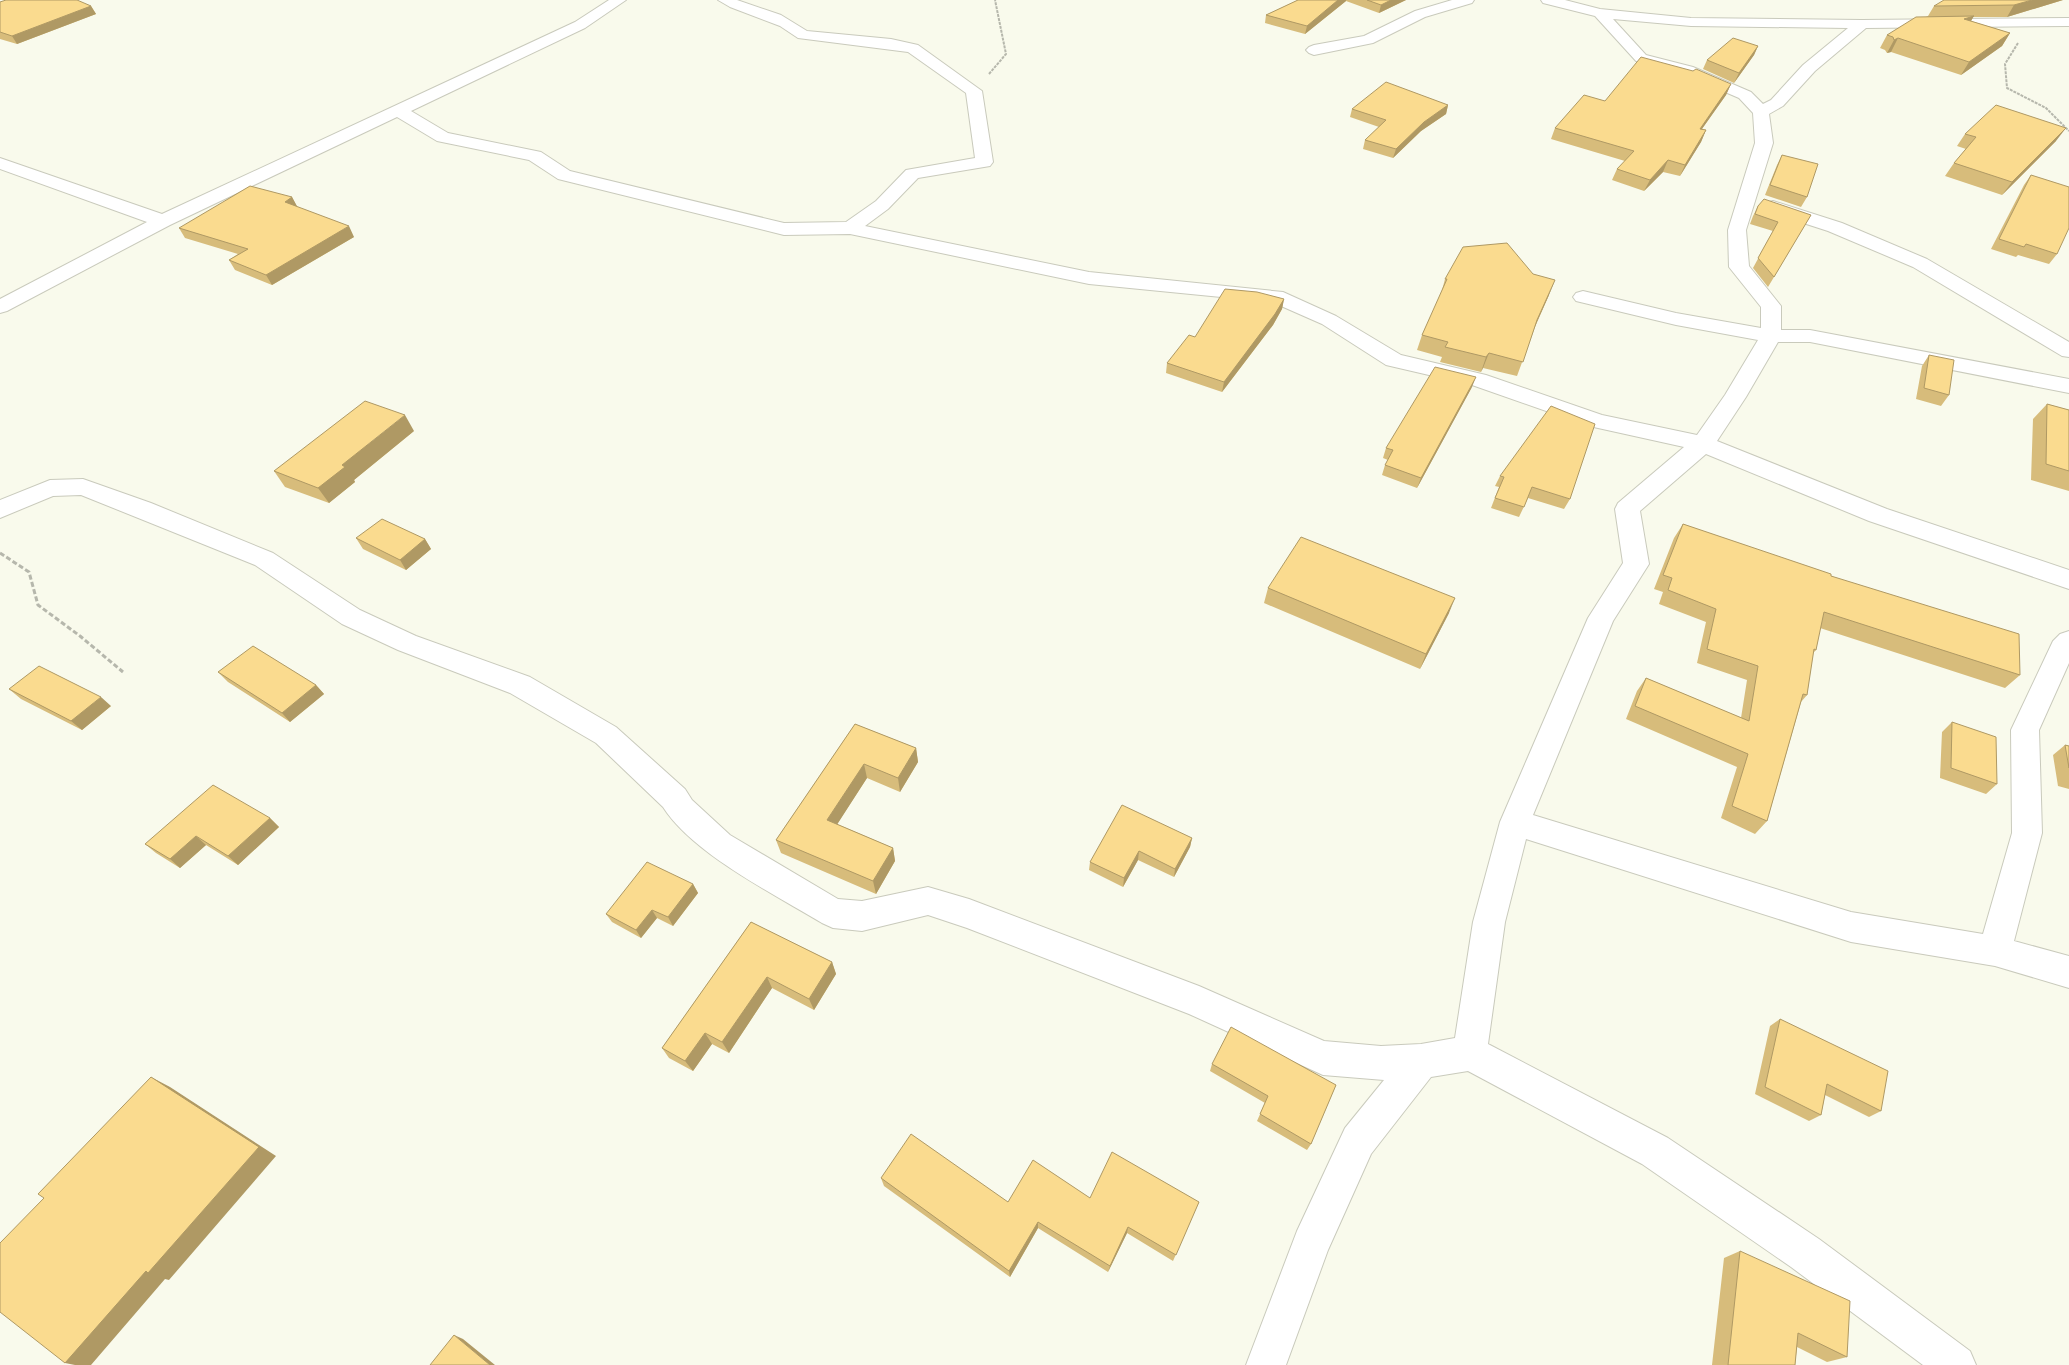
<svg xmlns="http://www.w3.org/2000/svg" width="2069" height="1365" viewBox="0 0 2069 1365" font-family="Cabin,sans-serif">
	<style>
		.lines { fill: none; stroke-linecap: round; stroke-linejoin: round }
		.minor-casing { stroke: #c9cabc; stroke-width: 2 }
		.path-far1 { stroke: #b6b7ac; stroke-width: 2; stroke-dasharray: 3 1; stroke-linecap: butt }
		.path { stroke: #b6b7ac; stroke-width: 3; stroke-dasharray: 5 2.5; stroke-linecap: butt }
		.minor { fill: #fff; fill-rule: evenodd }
		.wall { fill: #d7bc7b }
		.shaded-wall { fill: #af9964 }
		.building { fill: #fadb8f; stroke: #af9964 }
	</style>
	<rect width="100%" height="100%" fill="#f9faec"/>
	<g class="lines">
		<defs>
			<path id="minor" d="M609 0H626L585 28 411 111 448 133 541 152 570 171 784 223 846 222 876 201 906 170 975 158 966 93 908 52 798 38 780 26 730 7 718 0H737L781 15 807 31 891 39 918 45 982 91 993 162 990 166 918 178 888 209 865 226 1089 272 1283 292 1336 316 1401 355 1486 375 1602 415 1697 435 1725 395 1758 340 1676 325 1576 301 1573 297 1576 293 1583 291 1676 313 1761 328V307L1729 267 1728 230 1755 143 1753 113 1739 98 1681 73 1636 61 1595 16 1543 3 1541 0H1565L1600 9 1691 18 1862 20 2069 18V26L1866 28 1815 71 1783 106 1769 114 1773 143 1746 230 1749 266 1781 306V330H1810L2069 379V393L1810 342H1778L1746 397 1717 441 1887 509 2069 570V589L1869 521 1706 454 1640 511 1649 564 1613 621 1533 815 1851 912 1983 934 2012 833 2011 730 2053 641 2060 634 2069 631V663L2039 730 2042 833 2014 941 2069 956V988L1995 966 1851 942 1526 839 1505 922 1488 1044 1668 1138 1819 1239 1970 1351 1976 1365H1923L1791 1267 1642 1164 1468 1071 1431 1077 1371 1154 1328 1250 1286 1365H1246L1297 1231 1345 1128 1384 1080 1323 1075 1189 1014 967 928 928 915 862 931 833 928 822 923C774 894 693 854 663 807L596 743 510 693 398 650 342 624 255 565 81 495 53 496 0 518V500L50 480 83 479 151 503 273 553 360 610 416 636 530 677 616 727 685 789 692 800 730 835 838 899 862 901 928 887 969 899 1199 986 1324 1041 1381 1046 1421 1044 1455 1038 1473 922 1500 822 1588 618 1623 563 1615 509 1618 503 1684 447 1589 426 1472 385 1386 365 1322 324 1272 302 1089 284 850 234 784 235 558 179 529 160 437 141 397 117 170 225 7 311 0 313V299L147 222 0 169V158L162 214 575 22ZM1613 19 1691 26 1848 28 1803 65 1771 100 1763 104 1751 92 1693 67 1646 55Z
				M1452 0H1474L1472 3 1425 17 1373 43 1314 55 1309 53 1306 50 1309 47 1314 45 1364 36 1415 11Z
				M1773 201 1842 223 1927 259 2069 342V357L2062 356 1913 267 1828 231 1766 211 1764 207 1766 203Z"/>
		</defs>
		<!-- minor casing -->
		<use href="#minor" class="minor-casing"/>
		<!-- path-far1 -->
		<path class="path-far1" d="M2018 43 2005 64 2007 88 2046 108 2069 131
			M989 74 1006 54 995 0"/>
		<!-- path -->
		<path class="path" d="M0 553 29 572 38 605 80 636 123 672"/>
		<!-- minor -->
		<use href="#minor" class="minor"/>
	</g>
	<!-- wall -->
	<path class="wall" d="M1298 0H1406L1379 13 1346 1 1305 34 1265 23 1266 15Z
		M2063 0 2007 17H1973L1971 21 2010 33 2002 46 1961 75 1891 52 1887 53 1885 50 1880 48 1887 35 1928 16 1934 6Z
		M0 2 91 6 96 14 17 44 0 39Z
		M1758 46 1754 55 1734 83 1703 69 1707 60Z
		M1731 84 1726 95 1702 129 1706 130 1701 142 1680 176 1663 172 1644 191 1612 180 1617 169 1625 161 1551 139 1555 128 1605 101Z
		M1448 105 1446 114 1421 131 1393 158 1363 149 1365 140 1379 127 1350 117 1352 109Z
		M1965 134 2056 141 2002 195 1945 176 1954 163 1966 149 1957 146Z
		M1782 155 1807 197 1801 207 1765 195 1777 165Z
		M2031 175 2057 254 2049 264 2018 255 2016 257 1991 249 2024 185Z
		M292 197 297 207 354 237 272 285 235 270 229 260 238 254 185 238 179 228Z
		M1758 206 1811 215 1768 287 1753 268 1773 231 1750 224 1753 216Z
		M1445 279 1549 295 1535 327 1517 376 1483 368 1481 372 1440 362 1442 357 1417 350 1422 335 1441 294Z
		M1284 299 1282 309 1273 325 1222 392 1166 373 1167 363 1195 337Z
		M1929 355 1949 395 1941 406 1916 399 1922 366Z
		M1472 387 1417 488 1382 475 1385 465 1388 460 1383 458 1386 448Z
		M2047 404 2069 410V491L2031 480 2033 419Z
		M414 431 354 480 355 482 329 503 285 487 274 471Z
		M1500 476 1570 499 1564 509 1528 498 1519 517 1491 508 1499 487 1495 486Z
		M1683 524 1831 576 2020 675 2005 688 1820 628 1816 650 1813 653 1807 695 1801 702 1767 821 1755 834 1721 818 1737 767 1626 719 1637 691 1646 678 1741 718 1747 680 1697 663 1706 622 1659 604 1663 592 1654 589 1674 538Z
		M356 538 425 539 431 549 406 570 363 549Z
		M1268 588 1449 613 1420 669 1264 603Z
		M218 672 316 685 324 694 290 722 228 682Z
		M9 689 111 706 82 730 21 699Z
		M1952 722 1997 784 1986 794 1940 778 1942 732Z
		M855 724 916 748 918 762 900 792 867 778 837 824 893 848 895 861 876 894 781 853 776 840Z
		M2065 745 2069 746V789L2058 786 2053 755Z
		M270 818 279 827 238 865 206 845 180 868 156 853 145 844Z
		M1192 838 1190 847 1174 877 1138 860 1123 887 1089 870 1090 862Z
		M693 884 698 893 673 926 657 918 641 938 612 922 606 914Z
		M751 922 832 962 836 974 814 1010 772 988 729 1053 712 1044 693 1071 669 1058 662 1048Z
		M1780 1019 1881 1111 1869 1117 1825 1095 1821 1115 1809 1121 1755 1094 1770 1026Z
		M1212 1064 1336 1085 1311 1144 1307 1150 1257 1121 1265 1103 1210 1071Z
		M881 1178 1008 1202 1090 1198 1199 1202 1173 1261 1127 1233 1108 1272 1038 1228 1010 1277 884 1186Z
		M1740 1251 1847 1357 1827 1362 1797 1347 1795 1365H1712L1724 1258Z"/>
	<!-- shaded-wall -->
	<path class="shaded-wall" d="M1338 0H1346V1L1305 34 1307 26Z
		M1391 0H1406L1379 13 1381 5Z
		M2032 0H2063L2007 17 2014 5Z
		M91 6 96 14 17 44 12 36Z
		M1974 16 1966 29 1964 19Z
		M2010 33 2002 46 1961 75 1969 62Z
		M1898 38 1891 52 1887 53 1894 40Z
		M1758 46 1754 55 1734 83 1739 73Z
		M1731 84 1726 95 1694 140 1700 129Z
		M1448 105 1446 114 1421 131 1393 158 1396 149 1424 122Z
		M2066 128 2056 141 2002 195 2012 182Z
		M1706 130 1701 142 1680 176 1685 165Z
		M1668 160 1663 172 1644 191 1650 180Z
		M292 197 298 208 285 202Z
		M349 226 354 237 272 285 266 275Z
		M1555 280 1549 295 1531 335 1537 320Z
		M1284 299 1282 309 1273 325 1222 392 1224 382Z
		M1489 353 1483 368 1481 372 1486 357Z
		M1476 377 1472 387 1417 488 1421 478Z
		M405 415 414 431 354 480 355 482 329 503 318 488 342 465Z
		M425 539 431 549 406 570 400 560Z
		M1455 598 1449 613 1420 669 1426 654Z
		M316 685 324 694 290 722 282 713Z
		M101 697 111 706 82 730 71 721Z
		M916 748 918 762 900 792 898 778Z
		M864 764 867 778 831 834 827 820Z
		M270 818 279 827 238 865 228 856Z
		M196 836 206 845 180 868 170 859Z
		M1192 838 1190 847 1174 877 1175 869Z
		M893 848 895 861 876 894 873 881Z
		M1139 851 1138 860 1123 887 1124 878Z
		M693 884 698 893 673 926 668 917Z
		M652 910 657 918 641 938 636 930Z
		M832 962 836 974 814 1010 809 999Z
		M767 977 772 988 729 1053 722 1042Z
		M705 1033 712 1044 693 1071 685 1061Z
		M151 1077 170 1087 276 1156 169 1280 165 1279 91 1365H75L65 1363Z
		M1038 1222V1228L1010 1277 1009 1271Z
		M1128 1227 1127 1233 1108 1272 1110 1266Z
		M454 1335 463 1339 495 1365H490Z"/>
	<!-- building -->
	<path class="building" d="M6 0H77L91 6 12 36 0 32V2Z
		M1298 0H1338L1307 26 1266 15Z
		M1367 0H1391L1381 5Z
		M1944 0H2032L2014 5 1934 6Z
		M1974 16 1964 19 2010 33 1969 62 1898 38 1894 40 1893 37 1887 35 1916 17Z
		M1733 38 1758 46 1739 73 1707 60Z
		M1641 57 1693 71 1696 69 1731 84 1700 129 1706 130 1685 165 1668 160 1650 180 1617 169 1634 151 1555 128 1584 95 1605 101Z
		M1386 82 1448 105 1424 122 1396 149 1365 140 1386 120 1352 109Z
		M1996 105 2066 128 2012 182 1954 163 1976 137 1965 134Z
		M1782 155 1818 164 1807 197 1770 185Z
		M2031 175 2069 187V228L2057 254 2026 244 2024 247 1999 239Z
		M250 186 292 197 285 202 349 226 266 275 229 260 248 249 179 228Z
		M1764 199 1811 215 1774 277 1758 258 1778 222 1755 214 1758 206Z
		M1507 243 1533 274 1555 280 1537 320 1523 362 1489 353 1486 357 1445 347 1448 342 1422 335 1447 279H1445L1463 247Z
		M1225 289 1257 292 1284 299 1275 314 1224 382 1167 363 1189 335 1195 337Z
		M1929 355 1954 360 1949 395 1924 388Z
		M1435 367 1476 377 1421 478 1385 465 1393 450 1386 448Z
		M365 401 405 415 342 465 345 467 318 488 274 471Z
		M2047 404 2069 410V471L2046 464Z
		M1551 406 1595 424 1570 499 1532 487 1524 507 1495 498 1504 477 1500 476Z
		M382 519 425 539 400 560 356 538Z
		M1683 524 1831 574V576L2019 634 2020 675 1824 612 1816 650 1814 649 1807 695 1803 694 1767 821 1732 806 1748 754 1635 706 1646 678 1749 721 1758 666 1707 649 1716 609 1668 590 1672 578 1663 575Z
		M1301 537 1455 598 1426 654 1268 588Z
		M253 646 316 685 282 713 218 672Z
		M39 666 101 697 71 721 9 689Z
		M1952 722 1996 737 1997 784 1951 768Z
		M855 724 916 748 898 778 864 764 827 820 893 848 873 881 776 840Z
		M2065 745 2069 746V768Z
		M213 785 270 818 228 856 196 836 170 859 145 844Z
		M1122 805 1192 838 1175 869 1139 851 1124 878 1090 862Z
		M647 862 693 884 668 917 652 910 636 930 606 914Z
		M751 922 832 962 809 999 767 977 722 1042 705 1033 685 1061 662 1048Z
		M1780 1019 1888 1071 1881 1111 1827 1084 1821 1115 1765 1087Z
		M1231 1027 1336 1085 1311 1144 1260 1114 1268 1096 1212 1064Z
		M151 1077 259 1147 148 1273 146 1271 65 1363 0 1312V1243L44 1198 38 1194Z
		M911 1134 1008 1202 1033 1160 1090 1198 1112 1152 1199 1202 1176 1255 1128 1227 1110 1266 1038 1222 1009 1271 881 1178Z
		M1740 1251 1850 1301 1847 1357 1798 1333 1795 1365H1728Z
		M454 1335 490 1365H430Z"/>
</svg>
